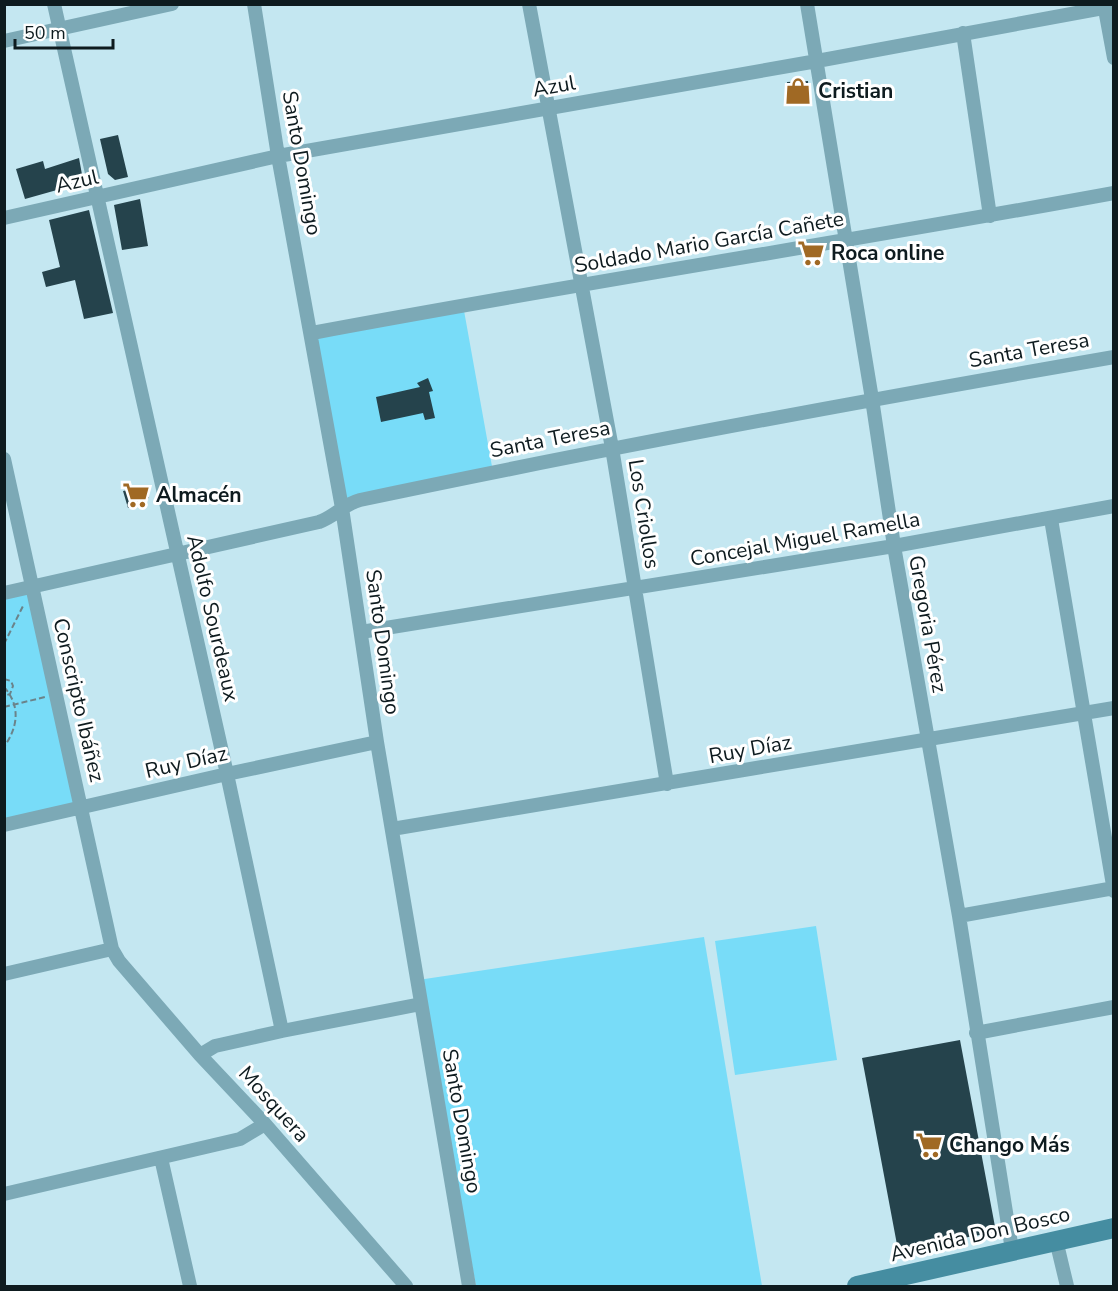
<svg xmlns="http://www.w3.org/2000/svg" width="1118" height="1291" viewBox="0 0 1118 1291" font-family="'Nunito Sans',sans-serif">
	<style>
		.green { fill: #78dcf8 }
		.building { fill: #25434c }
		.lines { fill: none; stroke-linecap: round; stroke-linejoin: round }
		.path { stroke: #6b838a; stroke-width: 2; stroke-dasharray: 6 3; stroke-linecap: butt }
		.street { stroke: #7ca9b6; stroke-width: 14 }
		.secondary { stroke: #458da1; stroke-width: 20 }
		.labels { text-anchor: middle; stroke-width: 6; stroke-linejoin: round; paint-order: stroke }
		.street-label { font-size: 21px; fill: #0e1b1f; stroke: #fff }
		.poi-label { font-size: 21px; font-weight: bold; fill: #0e1b1f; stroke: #fff; text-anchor: start }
	</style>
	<rect width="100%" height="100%" fill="#c4e7f1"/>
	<!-- green -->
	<path class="green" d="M463 305 493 472 342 508 312 334Z
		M32 587 82 807 4 825V593Z
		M816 926 837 1060 735 1075 715 941Z
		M704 937 762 1286H476L418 980Z"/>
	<!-- building -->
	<path class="building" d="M808 81 809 100 788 102 787 82Z
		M118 135 128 177 115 180 108 174 100 139Z
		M79 158 83 180 77 188H64L25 199 16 169 43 161 45 169Z
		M140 199 148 246 122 250 114 205Z
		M89 210 113 313 84 319 75 280 46 287 42 272 60 267 49 220Z
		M428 378 433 391 429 392 435 418 425 420 423 413 381 422 376 397 420 387 417 383Z
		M146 486 149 498 146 499 147 503 128 508 123 491Z
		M960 1040 996 1232 898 1250 862 1058Z"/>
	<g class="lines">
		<!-- path -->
		<path class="path" d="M4 644 23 606
			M4 679 11 681 13 686 10 694 4 696
			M4 687C21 706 18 727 4 747
			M4 707 45 697"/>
		<!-- street -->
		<path class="street" d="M54 4 227 774 282 1031
			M254 4 278 156 342 508 377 742 469 1286
			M529 4 612 448 667 784
			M807 4 872 399 894 546 959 916 1012 1250
			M1104 4 1114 58
			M963 33 990 216
			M4 41 172 4
			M4 218 278 156 817 61 1114 6
			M312 333C578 283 847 242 1114 193
			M4 459 112 949 119 961 200 1055 265 1124 406 1286
			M1051 519 1114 891
			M4 593 319 522C334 517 344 504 360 500 610 447 861 401 1114 357
			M361 632 894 546 1114 506
			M4 825 227 774 377 742
			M392 829 1114 708
			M959 916 1114 888
			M4 974 112 949
			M976 1033 1114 1007
			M200 1055 215 1046 282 1031 421 1004
			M161 1158 190 1286
			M4 1194 240 1139 265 1124
			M1056 1240 1067 1286"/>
		<!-- secondary -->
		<path class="secondary" d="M857 1286 1114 1228"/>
	</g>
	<!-- icons -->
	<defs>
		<symbol id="shop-bare" viewBox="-9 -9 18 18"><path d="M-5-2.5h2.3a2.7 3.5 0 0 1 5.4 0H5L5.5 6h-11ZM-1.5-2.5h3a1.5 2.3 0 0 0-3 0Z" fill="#a06924" stroke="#fff" stroke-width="2.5" paint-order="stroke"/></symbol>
		<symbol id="supermarket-bare" viewBox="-9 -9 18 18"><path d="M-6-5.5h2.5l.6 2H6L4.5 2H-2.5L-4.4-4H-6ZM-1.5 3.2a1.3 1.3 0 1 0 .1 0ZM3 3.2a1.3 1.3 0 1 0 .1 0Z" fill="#a06924" stroke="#fff" stroke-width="2.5" paint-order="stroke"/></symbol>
	</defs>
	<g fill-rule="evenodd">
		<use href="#shop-bare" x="779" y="72" width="38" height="38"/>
		<use href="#supermarket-bare" x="792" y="234" width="38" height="38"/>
		<use href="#supermarket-bare" x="117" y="476" width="38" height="38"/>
		<use href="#supermarket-bare" x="910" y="1126" width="38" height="38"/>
	</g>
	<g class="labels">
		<!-- street labels -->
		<g class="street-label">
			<text transform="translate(554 86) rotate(-10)" y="7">Azul</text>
			<text transform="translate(302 163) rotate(80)" y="7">Santo Domingo</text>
			<text transform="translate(77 181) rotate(-13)" y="7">Azul</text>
			<text transform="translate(709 242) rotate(-10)" y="7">Soldado Mario García Cañete</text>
			<text transform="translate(1029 350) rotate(-10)" y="7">Santa Teresa</text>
			<text transform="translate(550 439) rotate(-11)" y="7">Santa Teresa</text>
			<text transform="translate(644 514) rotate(81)" y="7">Los Criollos</text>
			<text transform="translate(805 539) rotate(-10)" y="7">Concejal Miguel Ramella</text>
			<text transform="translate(213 618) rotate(77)" y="7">Adolfo Sourdeaux</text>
			<text transform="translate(928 624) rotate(80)" y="7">Gregoria Pérez</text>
			<text transform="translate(383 642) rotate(82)" y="7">Santo Domingo</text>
			<text transform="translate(79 700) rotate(77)" y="7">Conscripto Ibáñez</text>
			<text transform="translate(750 749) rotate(-10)" y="7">Ruy Díaz</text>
			<text transform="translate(186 762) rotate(-13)" y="7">Ruy Díaz</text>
			<text transform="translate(274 1104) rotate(48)" y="7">Mosquera</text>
			<text transform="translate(462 1121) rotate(80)" y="7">Santo Domingo</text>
			<text transform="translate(980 1234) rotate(-13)" y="7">Avenida Don Bosco</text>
		</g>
		<!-- poi labels -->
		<g class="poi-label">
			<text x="818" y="98">Cristian</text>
			<text x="831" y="260">Roca online</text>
			<text x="156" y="502">Almacén</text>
			<text x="949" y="1152">Chango Más</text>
		</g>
	</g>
	<!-- border -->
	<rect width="1118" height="1291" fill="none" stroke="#0e1b1f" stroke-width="12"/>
	<!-- scale -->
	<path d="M15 39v9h98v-9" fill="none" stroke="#0e1b1f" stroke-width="3"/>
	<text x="24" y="39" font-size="18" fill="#0e1b1f" stroke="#ffffff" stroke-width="4.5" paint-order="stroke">50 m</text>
</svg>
